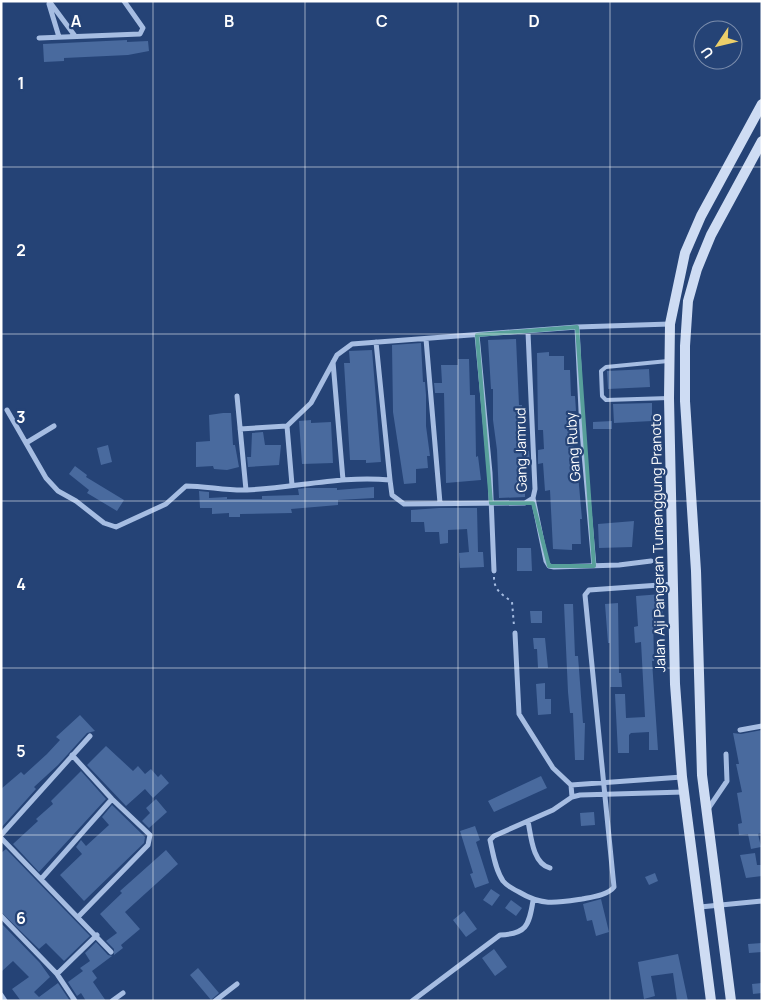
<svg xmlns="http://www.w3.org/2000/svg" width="763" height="1002" viewBox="0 0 763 1002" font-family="Manrope,sans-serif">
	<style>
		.building { fill: #496a9e }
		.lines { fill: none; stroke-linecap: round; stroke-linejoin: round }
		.path { stroke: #a6bde2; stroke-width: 2; stroke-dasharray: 2.5 4; stroke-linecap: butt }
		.service { stroke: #a6bde2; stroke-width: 4 }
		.minor { stroke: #a6bde2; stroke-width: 5 }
		.secondary { stroke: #cedcf3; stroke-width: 10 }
		.marked { fill: none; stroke: #579f9a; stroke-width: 4; stroke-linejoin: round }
		.grid { fill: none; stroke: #fff; stroke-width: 1; stroke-opacity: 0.55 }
		.labels { text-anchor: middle; stroke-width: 4.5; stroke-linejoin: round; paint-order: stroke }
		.street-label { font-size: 14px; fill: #fff; stroke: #254376 }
		.grid-label { font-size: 16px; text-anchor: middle; font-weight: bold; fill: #fff; stroke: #254376; stroke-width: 4.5; stroke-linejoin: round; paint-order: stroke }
	</style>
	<rect width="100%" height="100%" fill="#254376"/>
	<!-- building -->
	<path class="building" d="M127 40V42L148 41 149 51 128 55 64 58V61L44 62 43 44Z
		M516 339 519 405H522V451H529L530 464H525V497L499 498 497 450 493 420V389H491L488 340Z
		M421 343 423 382H425L426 395V426L430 456H427L428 468 416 469V483L404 484 393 412 392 345Z
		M372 350 381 462 366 463V460H350L344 363H350L349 351Z
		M549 352V356H564V370H570L571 396H575L576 411H568L569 431H573L574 463H577L582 519H580L581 544H572V550L553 549 550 490 545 491 543 463 538 464V450L544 449 543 430H538L537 353Z
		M458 359H469L470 395H475L476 457 478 456 481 480 446 483 444 393H435L434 383H442L441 365H458Z
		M649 369 650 387 608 389 607 371Z
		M652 403V421L614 423 613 404Z
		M223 413H231L233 445H235L239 467 227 470 214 469 213 466 196 467V442L210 441 209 415Z
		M311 420V423L331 422 333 463 302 464 299 421Z
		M612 421V429H593V422Z
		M263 432 265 445H281L279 465 248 467 247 457H251L252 433Z
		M108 445 112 462 101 465 97 448Z
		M75 466 87 475 86 477 124 500 117 511 87 493 89 490 69 474Z
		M374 487V498L338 500V505L291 509 292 513 240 514V517H229V513L212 514V508H200L199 491 209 492V498L227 497V499H262V496L299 495 298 489 306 488H337V490Z
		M439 508H477L478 552H483L484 567 460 568 459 553 469 552 467 529 448 530V543L440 544 439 532H425L424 522H411V510Z
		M634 521 632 547 599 548 598 524Z
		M517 548H531L532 571H517Z
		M662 594 663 615H653L654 661H652L658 750H649V732L631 733 629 735V753H618L615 694H625L626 718 645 717 641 642 635 643 634 627 638 626 636 596Z
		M618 603 619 673H621L622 687H610V643H608L605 604Z
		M564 604H573L575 656H578L583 723H585L584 760H575L573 713H570L568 692Z
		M530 611H542V623H531Z
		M533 638H545L548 668H538L537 649H534Z
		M545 683V699H551V714L538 715 536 684Z
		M80 715 95 731 87 733 58 765 34 787 36 789 1 828V789L21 772 24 775 47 754 60 740 56 737Z
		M762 730V833L758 834 761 847 751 849 748 834 739 835 738 824 742 823 737 793 742 792 736 764H739L733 733 741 734Z
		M106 746 133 771 138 766 145 774 151 769 158 777 161 774 169 783 153 798 145 789 126 806 87 765Z
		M81 771 106 799 39 872 13 844 38 821 36 819 53 804 51 801Z
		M541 776 547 788 494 812 488 801Z
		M156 799 167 812 149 828 142 821 150 813 146 808Z
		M112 805 145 837 144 843 84 901 60 875 82 854 76 847 81 840 86 846 109 825 102 817Z
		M594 812 595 825 581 826 580 813Z
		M475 826 480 840 476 842 489 883 475 888 470 874 473 873 460 831Z
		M6 849 90 936 64 961 46 943 39 949 1 912V853Z
		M166 850 178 864 125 912 140 929 121 945 123 948 114 955V949L106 941 117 933 100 914 122 893 120 891Z
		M755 853 757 865H762V876L746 878 740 855Z
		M655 873 658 881 649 885 645 877Z
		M491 889 500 895 492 906 483 900Z
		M601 899 609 932 596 936 592 920 587 921 583 904Z
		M511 900 522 908 516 916 505 908Z
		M464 911 477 929 466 937 453 920Z
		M1 923 40 963 50 977 34 992 39 997 58 983 70 1001H21L12 989 29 977 13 961 1 972Z
		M96 942 108 955 112 956 92 971 97 978 93 982 106 1001H86L81 993 77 996 68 982 83 971 80 968 90 961 85 953Z
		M762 943V952L749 953 748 944Z
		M494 949 507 967 495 976 482 958Z
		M678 954 688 1001H677L673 973 651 976 655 996 644 999 638 962Z
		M198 968 219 993 211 1000 190 975Z
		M762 983V993L753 994 752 984Z"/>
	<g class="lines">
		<!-- path -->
		<path class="path" d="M494 577C494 591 502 594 512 602L514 626"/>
		<!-- service -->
		<path class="service" d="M668 361 606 367 601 371 602 396 606 400 669 398"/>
		<!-- minor -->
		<path class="minor" d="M49 1 75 36
			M49 4 59 37
			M39 38 140 34 143 28 124 1
			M577 327 582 431 594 566
			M528 332 535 489 533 498 546 561 549 566 554 567 619 565 651 561
			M477 335 490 473 494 571
			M426 339 440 503
			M376 342 390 480
			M333 362 343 480
			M237 396 246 490
			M7 410 46 478 58 491 76 501 104 523 116 527 166 504 186 486C206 486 227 491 247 490 295 488 342 475 390 480L392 495 404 504 525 503 533 498
			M240 429 287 426
			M26 443 54 426
			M292 485 287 426 311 403 337 355 352 344 577 327 670 324
			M674 584 589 590 585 595 614 887C608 895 592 897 582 899 556 903 542 906 519 892 513 889 507 886 503 881 495 869 493 853 490 840L494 836 553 810 572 797 580 795 684 792
			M515 633 519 714 553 768 571 785 572 797
			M740 730 762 726
			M72 755 112 799 150 835 148 845 79 916
			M571 785 682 777
			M708 809 727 781 726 754
			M528 821C531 837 533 864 550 868
			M1 835 90 736
			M1 838 111 952
			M42 878 112 799
			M700 907 762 901
			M1 916 57 974 75 1001
			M57 974 97 935
			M1 995 5 1001
			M112 1001 123 993
			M215 1001 237 984
			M412 1001 500 935C526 934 529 926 533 901"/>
		<!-- secondary -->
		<path class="secondary" d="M711 1001 682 777 675 684 669 398 670 324 685 253 701 216 762 104
			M731 1001 702 775 696 571 685 401V346L688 301 697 269 711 235 762 141"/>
	</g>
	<!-- marked area -->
	<path class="marked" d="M577 327 594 566H549L533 503H491L477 335Z"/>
	<!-- grid -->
	<path class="grid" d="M153 1V1001M305 1V1001M458 1V1001M610 1V1001M1 167H762M1 334H762M1 501H762M1 668H762M1 835H762"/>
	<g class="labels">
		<!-- street labels -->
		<g class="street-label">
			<text transform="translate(573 447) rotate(-94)" y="5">Gang Ruby</text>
			<text transform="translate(521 450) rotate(-91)" y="5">Gang Jamrud</text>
			<text transform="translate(658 543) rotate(-91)" y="5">Jalan Aji Pangeran Tumenggung Pranoto</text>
		</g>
	</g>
	<g class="grid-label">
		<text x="76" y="27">A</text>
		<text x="229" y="27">B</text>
		<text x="382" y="27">C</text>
		<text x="534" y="27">D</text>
		<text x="21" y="89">1</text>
		<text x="21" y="256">2</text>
		<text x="21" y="423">3</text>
		<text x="21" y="590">4</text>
		<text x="21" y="757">5</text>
		<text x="21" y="924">6</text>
	</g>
	<!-- border -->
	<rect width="763" height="1002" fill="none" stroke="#ffffff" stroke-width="5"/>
	<!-- north arrow -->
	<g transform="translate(718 45) rotate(235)"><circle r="24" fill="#254376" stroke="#7c8ead"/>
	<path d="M0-4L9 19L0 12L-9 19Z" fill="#eccf6a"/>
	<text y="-8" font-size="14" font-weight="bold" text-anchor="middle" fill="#ffffff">U</text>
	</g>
</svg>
